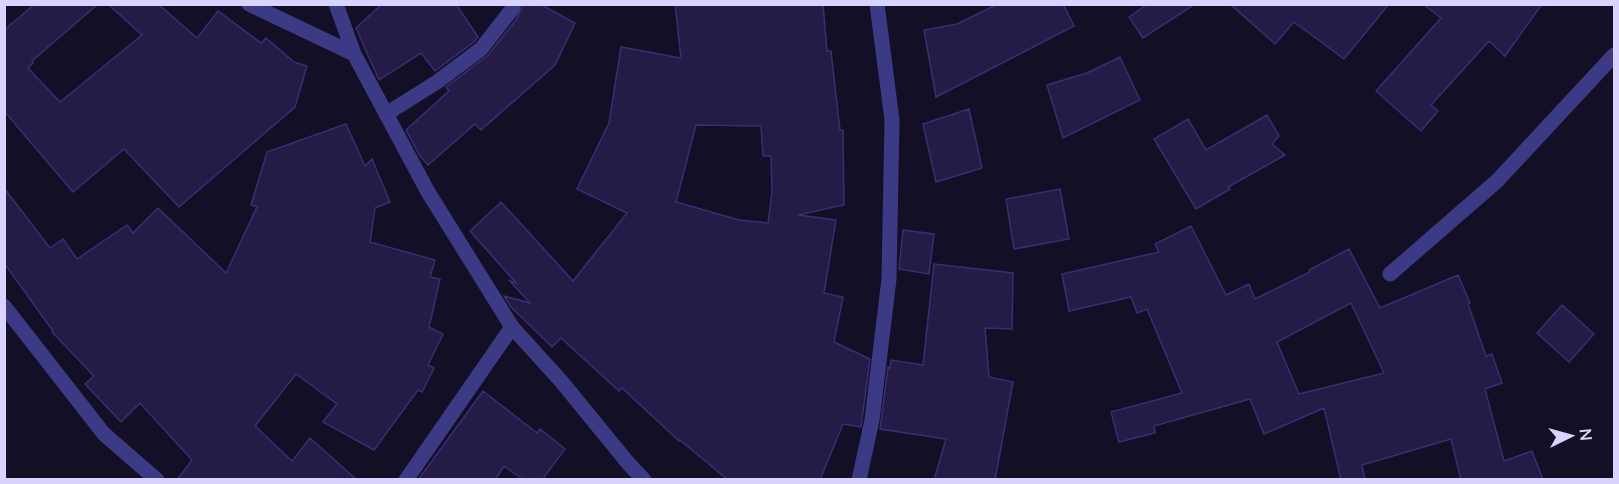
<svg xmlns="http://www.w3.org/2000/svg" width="1619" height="484" viewBox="0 0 1619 484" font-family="Lato,sans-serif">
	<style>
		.building { fill: #241b47; stroke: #3b2d73; stroke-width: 1.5; fill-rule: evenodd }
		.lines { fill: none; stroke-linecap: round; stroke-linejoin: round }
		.minor { stroke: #3d3a85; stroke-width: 15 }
	</style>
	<rect width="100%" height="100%" fill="#130f26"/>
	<!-- building -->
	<path class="building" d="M35 4H98L32 61 33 63 28 68 60 102 142 35 108 4H158L197 38 218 11 261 43 266 38 294 62 307 66 295 107 179 207 124 149 73 192 4 111V30Z
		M382 4H456L478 37 474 42 435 71 421 53 379 80 356 28Z
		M524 4H540L575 23 555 65 481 130 475 124 428 165 420 156 406 130 449 91 446 87 488 55 516 20Z
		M675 4H823L827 51H831L840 130H843L844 205 798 215 836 220 824 293 843 297 834 342 870 359 861 427 843 424 820 480H728L680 440 679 441 622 388 619 391 561 338 552 347 511 307 504 296 530 303 510 281 516 283 470 231 501 202 573 281 627 213 577 189 609 123 621 47 681 58ZM696 125 761 126 763 156H771L772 192 768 223 739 220 676 202Z
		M998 4H1063L1074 26 936 97 924 30 957 24Z
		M1148 4H1195L1143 38 1129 17Z
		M1230 4H1389L1344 59 1294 22 1275 44Z
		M1423 4H1542L1505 56 1489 41 1431 105 1438 111 1421 131 1376 91 1441 18Z
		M1120 57 1140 100 1063 138 1047 85 1087 73Z
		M969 109 982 168 936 182 923 124Z
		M1267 115 1279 136 1272 144 1285 155 1228 187 1230 189 1196 209 1154 139 1188 119 1206 150Z
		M346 124 365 166 372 159 390 202 375 208 370 242 435 260 430 277 440 279 429 327 443 334 428 365 434 368 422 392 418 390 374 450 323 422 337 404 296 374 255 426 292 461 310 438 357 480H177L192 460 140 403 121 422 85 384 94 376 52 332 53 331 4 263V188L50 248 63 239 77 259 127 225 133 233 158 208 226 273 257 207 251 205 267 152Z
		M1060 189 1069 239 1014 249 1006 199Z
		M1191 226 1226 295 1249 284 1255 299 1310 272 1309 270 1349 249 1380 308 1458 275 1470 303 1468 304 1486 356 1492 354 1502 383 1485 389 1504 461 1532 451 1543 480H1461L1451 439 1362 465 1365 480H1341L1324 408 1264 434 1250 399 1154 426 1155 433 1119 442 1111 412 1182 393 1147 309 1137 313 1131 297 1069 311 1062 274 1159 252 1155 244ZM1351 303 1384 373 1299 394 1277 342Z
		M903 230 934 234 929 274 899 269Z
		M934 264 1013 273 1012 329 985 328 989 377 1013 382 995 480H934L946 439 880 429 888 367 890 368 891 360 923 365Z
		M1562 305 1594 334 1569 362 1537 333Z
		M483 391 537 433 540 429 565 449 542 480H524L504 466 495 480H418Z"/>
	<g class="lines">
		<!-- minor -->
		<path class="minor" d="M249 4 354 54
			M336 4 354 54 428 192 512 327 561 381 628 463 644 480
			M386 114 437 82 481 49 513 8V4
			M1390 274 1497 181 1614 55
			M4 306 104 434 157 480
			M406 480 512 327
			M859 480 872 420 889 279 892 120 877 4"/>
	</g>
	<!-- border -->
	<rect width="1619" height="484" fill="none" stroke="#d9d4ff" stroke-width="12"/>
	<!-- north arrow -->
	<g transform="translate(1571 436) rotate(85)" stroke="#130f26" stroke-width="4.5" paint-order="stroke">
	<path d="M0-4.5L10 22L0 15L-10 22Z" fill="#d9d4ff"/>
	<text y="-9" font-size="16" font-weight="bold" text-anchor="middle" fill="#d9d4ff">N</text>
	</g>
</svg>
